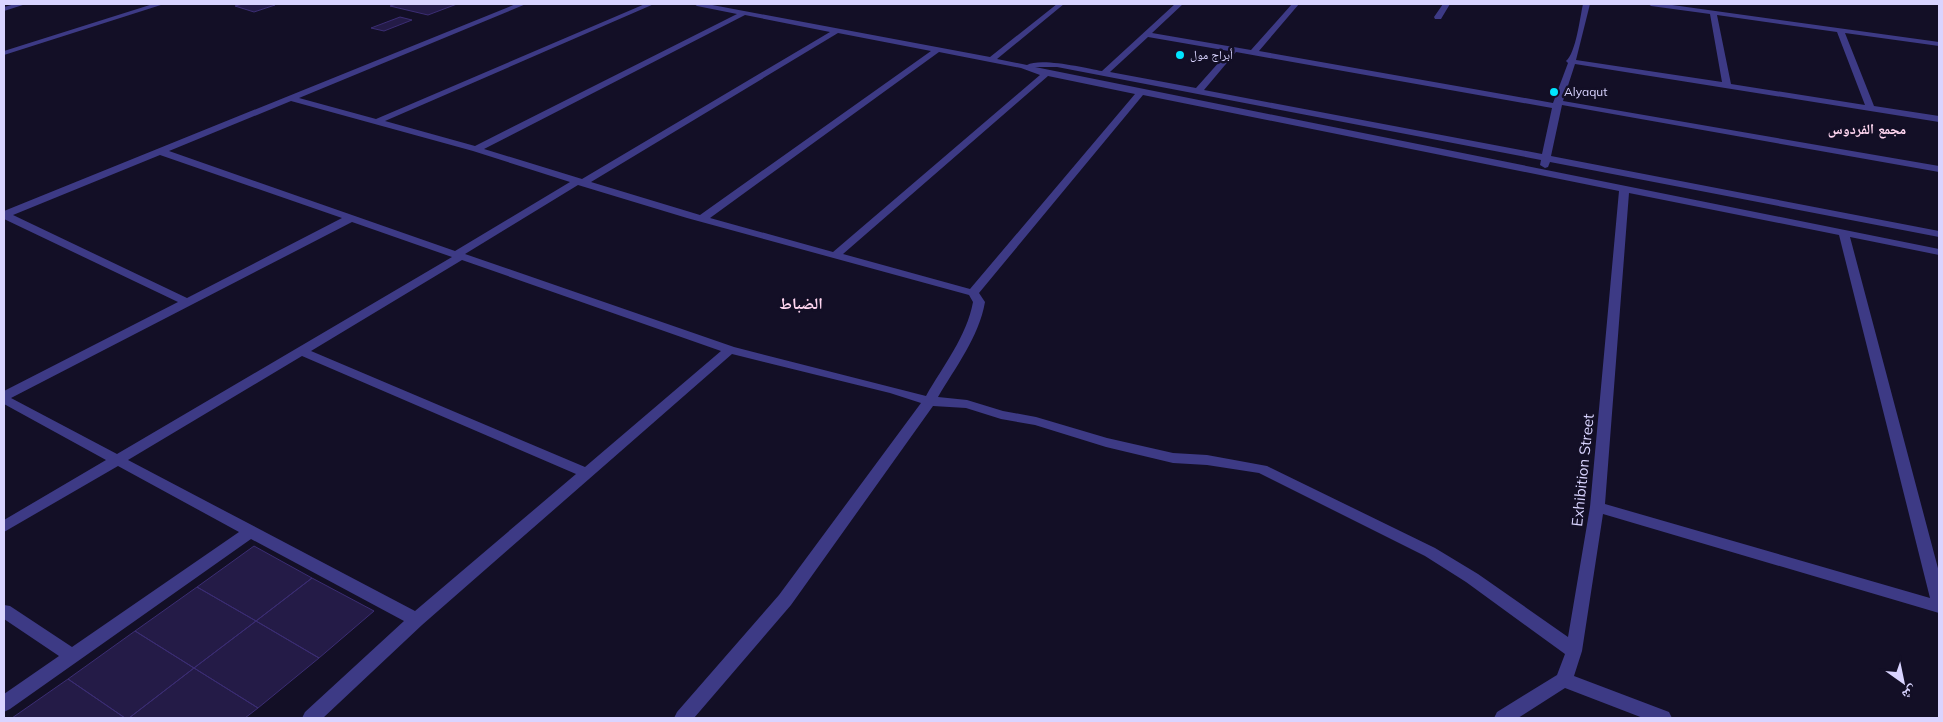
<svg xmlns="http://www.w3.org/2000/svg" width="1943" height="722" viewBox="0 0 1943 722" font-family="Mulish,'Noto Naskh Arabic',sans-serif">
	<style>
		.building { fill: #241b47; stroke: #3b2d73 }
		.lines { fill: none; stroke-linecap: round; stroke-linejoin: round }
		.minor { fill: #3d3a85; fill-rule: evenodd }
		.poi-dot { fill: #00e5ff; stroke: #130f26; stroke-width: 2 }
		.labels { text-anchor: middle; stroke-width: 5; stroke-linejoin: round; paint-order: stroke }
		.far-poi-label { font-size: 12px; fill: #d9d4ff; stroke: #130f26; text-anchor: start }
		.far-neighbourhood-label { font-size: 14px; font-weight: bold; fill: #ffd6f0; stroke: #130f26 }
		.street-label { font-size: 15px; fill: #d9d4ff; stroke: #130f26 }
		.neighbourhood-label { font-size: 16px; font-weight: bold; fill: #ffd6f0; stroke: #130f26 }
	</style>
	<rect width="100%" height="100%" fill="#130f26"/>
	<!-- building -->
	<path class="building" d="M243 4H271L275 5 254 12 235 6Z
		M397 4H457L428 15 390 6Z
		M400 17 412 20 384 31 371 28Z
		M254 546 312 578 256 621 197 587Z
		M312 578 374 611 319 658 256 621Z
		M197 587 256 621 194 668 135 631Z
		M256 621 319 658 258 708 194 668Z
		M135 631 194 668 129 718H125L68 679Z
		M194 668 258 708 245 718H129Z
		M68 679 125 718H12Z"/>
	<g class="lines">
		<!-- minor -->
		<path class="minor" d="M15 4H26L4 11V7Z
			M153 4H164L4 55V51Z
			M516 4H526L299 98 376 119 645 4H654L385 121 475 146 737 14 697 6 694 4H707L990 57 1057 4H1064L997 59 1027 65C1040 57 1086 68 1102 71L1175 4H1183L1152 33 1251 50 1292 4H1299L1259 51 1553 103 1568 63 1566 61C1576 53 1580 17 1583 4H1590L1576 60 1722 82 1710 14 1651 6 1648 4H1665L1939 42V46L1845 33 1874 106 1939 116V122L1575 64 1563 101 1939 166V172L1562 105 1551 156 1939 231V237L1550 162 1548 167 1545 168 1540 165 1541 160 1057 67H1035L1939 249V255L1850 237 1939 572V613L1603 514 1582 651 1574 676 1669 712 1672 718H1643L1565 688 1518 718H1494L1497 712 1557 675 1565 654 1466 582 1425 556 1259 473 1207 465 1173 463 1106 447 1035 425 1001 419 966 408 933 406 791 605 694 718H674L677 712 779 595 921 403 890 393 732 354 422 625 323 718H302L305 712 404 621 251 539 10 709 4 712V694L59 656 4 619V605L10 606 72 647 239 532 118 466 4 532V520L106 460 4 404V391L178 302 4 219V211ZM745 15 830 32 582 179 484 149ZM1717 15 1837 32 1865 105 1731 84ZM838 33 931 51 700 215 591 182ZM1148 37 1229 51 1196 88 1110 72ZM939 52 1021 68 1040 75 833 252 710 218ZM1236 52 1552 108 1542 154 1204 90ZM1048 76 1135 94 970 289 843 254ZM1143 95 1619 191 1590 507 1568 637 1478 574 1435 548 1267 466 1207 455 1173 453 1107 438 1036 417 1003 411 967 400 938 397C955 368 979 337 985 302L979 293ZM291 101 473 151 570 182 455 251 169 151ZM160 155 342 218 187 298 13 215ZM578 185 687 218 969 295 973 302C967 336 943 366 926 396L734 347 465 254ZM1629 193 1839 235 1930 598 1605 504ZM352 222 452 257 117 454 11 398ZM462 260 721 351 585 467 311 351ZM302 356 576 474 415 611 128 460Z
			M1443 4H1450L1441 19H1435L1434 17Z"/>
	</g>
	<!-- markers -->
	<g class="poi-dot">
		<circle cx="1180" cy="55" r="5"/>
		<circle cx="1554" cy="92" r="5"/>
	</g>
	<g class="labels">
		<!-- far-poi labels -->
		<g class="far-poi-label">
			<text x="1190" y="59">أبراج مول</text>
			<text x="1564" y="96">Alyaqut</text>
		</g>
		<!-- far-neighbourhood labels -->
		<g class="far-neighbourhood-label">
			<text x="1867" y="134">مجمع الفردوس</text>
		</g>
		<!-- street labels -->
		<g class="street-label">
			<text transform="translate(1583 470) rotate(-84)" y="5">Exhibition Street</text>
		</g>
		<!-- neighbourhood labels -->
		<g class="neighbourhood-label">
			<text x="801" y="309">الضباط</text>
		</g>
	</g>
	<!-- border -->
	<rect width="1943" height="722" fill="none" stroke="#d9d4ff" stroke-width="10"/>
	<!-- north arrow -->
	<g transform="translate(1903 682) rotate(147)" stroke="#130f26" stroke-width="4" paint-order="stroke">
	<path d="M0-4L9 19L0 12L-9 19Z" fill="#d9d4ff"/>
	<text y="-8" font-size="14" font-weight="bold" text-anchor="middle" fill="#d9d4ff">ش</text>
	</g>
</svg>
